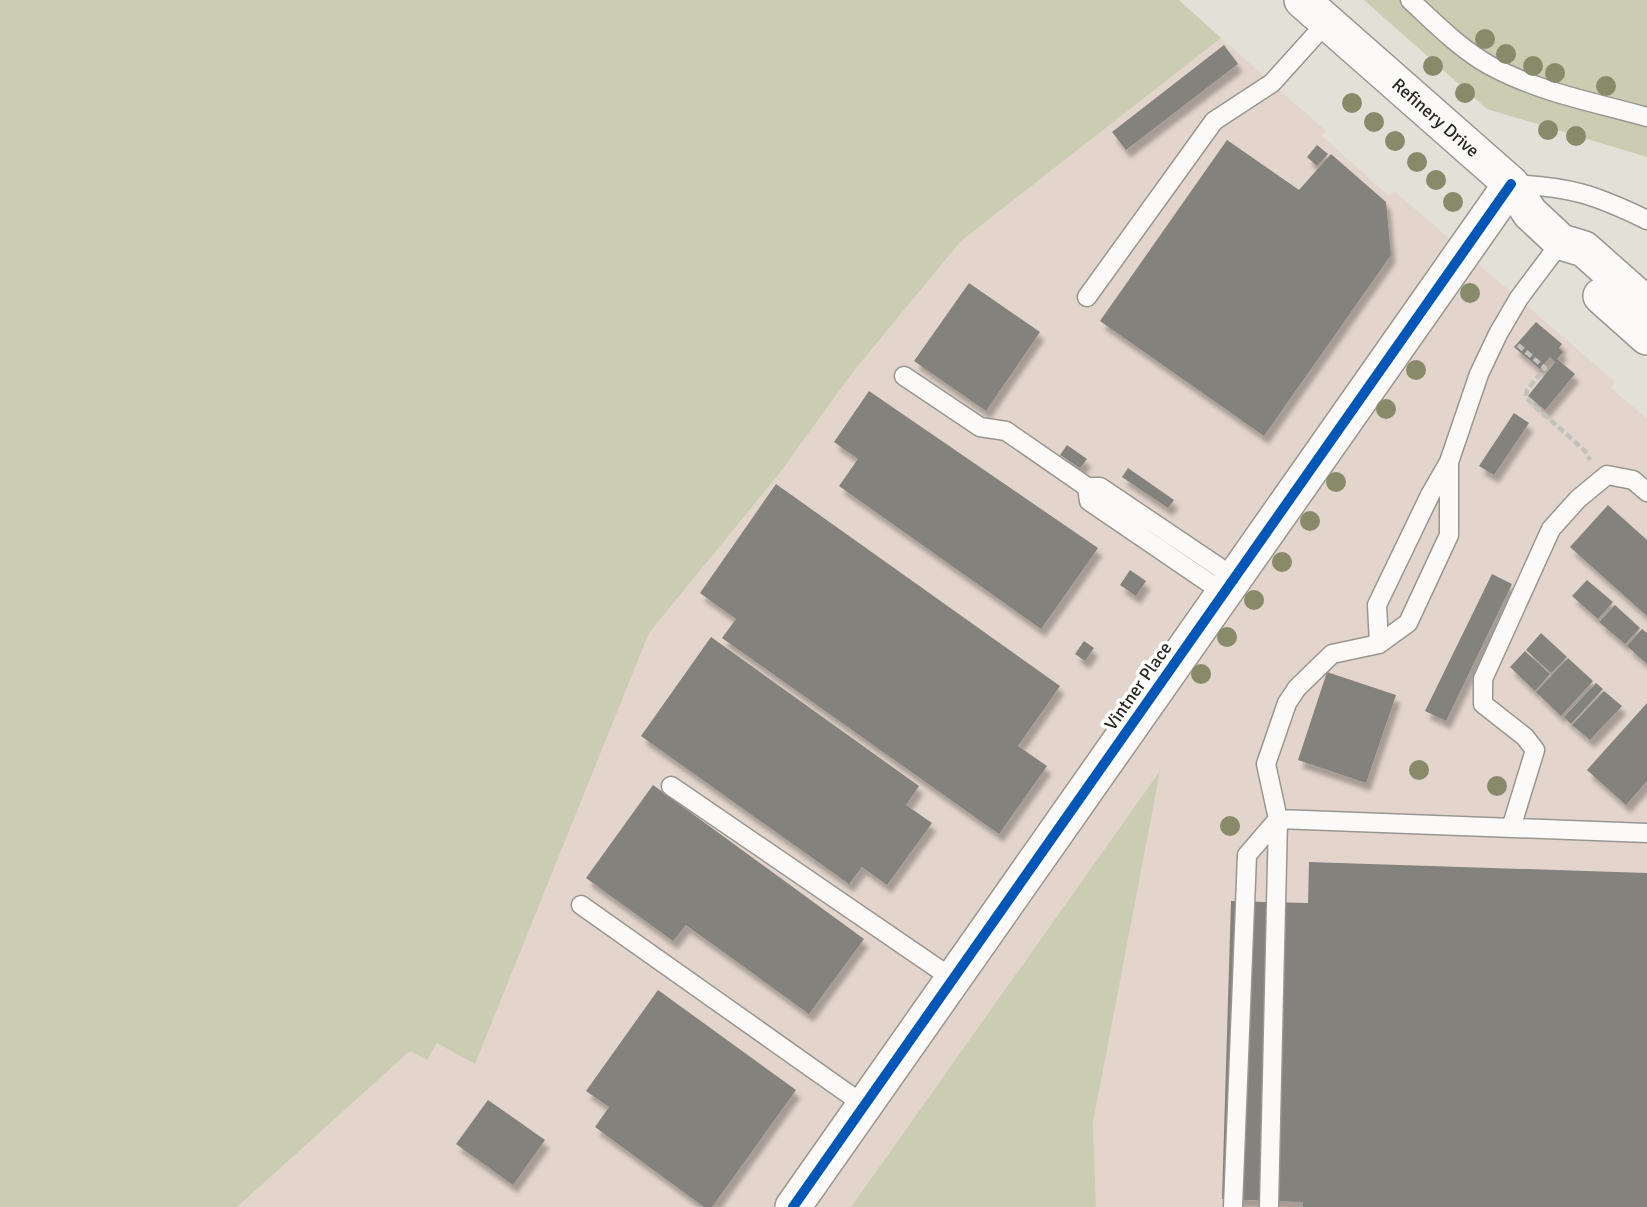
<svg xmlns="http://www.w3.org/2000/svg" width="1647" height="1207" viewBox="0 0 1647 1207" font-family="Signika,sans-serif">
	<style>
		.industrial { fill: #e3d5cb }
		.green { fill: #cbcdb2 }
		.building { fill: #84827c; filter: url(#shadow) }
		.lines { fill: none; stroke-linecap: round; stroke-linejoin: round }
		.lane-casing { stroke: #999690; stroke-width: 21 }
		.street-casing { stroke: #999690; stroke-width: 38 }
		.path { stroke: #c1c1bd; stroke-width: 4.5; stroke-dasharray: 7 3.5; stroke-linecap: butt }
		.lane { stroke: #fbfaf9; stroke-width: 18 }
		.street { stroke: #fbfaf9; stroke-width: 35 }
		.cycleway-casing { stroke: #fff; stroke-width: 15 }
		.cycleway { stroke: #0057b8; stroke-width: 10 }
		.tree { fill: #898a6a }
		.labels { text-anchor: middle; stroke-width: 7; stroke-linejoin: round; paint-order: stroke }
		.street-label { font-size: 18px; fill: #292721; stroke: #fff }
	</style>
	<defs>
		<filter id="shadow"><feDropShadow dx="4.5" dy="8" stdDeviation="2" flood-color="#0004"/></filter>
	</defs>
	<rect width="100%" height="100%" fill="#e3e0d7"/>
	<!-- industrial -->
	<path class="industrial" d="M1221 38 1326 131 1322 136 1389 196 1394 191 1615 382 1611 388 1647 419V1207H1096L1093 1123 1159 773 851 1207H237L410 1051 437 1042 475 1063 649 633 779 474 853 372 961 241Z"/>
	<!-- green -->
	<path class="green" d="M0 0H1179L1221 38 961 241 853 372 779 474 649 633 475 1064 437 1043 427 1060 410 1051 237 1207H0Z
		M1364 0H1647V157L1487 109Z
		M1160 771 1093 1123 1096 1207H851Z"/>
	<!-- building -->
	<path class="building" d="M1224 45 1238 64 1126 150 1112 132Z
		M1227 140 1299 190 1331 154 1386 202 1391 255 1264 436 1100 321Z
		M1317 145 1328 154 1317 166 1307 157Z
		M969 283 1040 332 986 411 914 361Z
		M1536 322 1562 344 1559 348 1563 352 1557 359 1575 374 1545 410 1528 396 1555 362 1550 357 1540 369 1514 347Z
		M869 391 1098 548 1041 629 839 486 858 459 834 442Z
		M1514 413 1529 423 1494 475 1479 466Z
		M1067 445 1087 459 1080 468 1060 455Z
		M1128 468 1174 500 1168 508 1122 477Z
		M776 484 1060 686 1018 746 1047 766 999 834 722 638 736 619 700 593Z
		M1608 505 1647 540V616L1570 547Z
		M1130 570 1146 581 1136 596 1120 585Z
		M1492 574 1512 584 1446 721 1425 711Z
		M1587 580 1613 602 1598 619 1572 596Z
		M1615 605 1640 628 1625 644 1599 622Z
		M1642 629 1647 633V664L1627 646Z
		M1541 633 1567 657 1551 673 1526 650Z
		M711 637 919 786 906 805 932 823 887 885 862 867 849 884 641 736Z
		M1084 641 1094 648 1085 661 1075 654Z
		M1525 651 1550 674 1535 691 1510 667Z
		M1568 658 1593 681 1561 716 1536 692Z
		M1327 672 1396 695 1366 783 1298 760Z
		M1596 683 1603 689 1571 724 1564 717Z
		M1604 691 1622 706 1590 740 1572 725Z
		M1647 703V781L1626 805 1587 770Z
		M653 785 864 939 809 1014 686 925 673 941 586 878Z
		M1309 862 1647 873V1207H1303V1202L1222 1199 1231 901 1308 903Z
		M658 990 796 1090 712 1207H704L595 1127 609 1107 586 1091Z
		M488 1100 545 1140 513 1185 456 1144Z"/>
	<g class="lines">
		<defs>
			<path id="lane" d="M1410 0C1435 23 1459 48 1489 65 1538 92 1593 102 1647 117
				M1511 184C1570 187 1594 194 1647 220
				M1087 297 1214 121 1272 83 1327 22
				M904 376 980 427 1006 431 1087 487 1089 501 1224 593
				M1087 487H1100L1235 578
				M1379 644 1377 605 1430 495 1449 462 1479 374 1498 334 1519 298 1561 242
				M671 786 953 979
				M1278 819 1647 833
				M1511 828 1535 750 1525 737 1483 704V679L1551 529 1578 499 1607 475 1633 480 1647 492
				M581 905 864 1105
				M1233 1207 1247 855 1278 819
				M1269 1207 1278 819 1266 764 1287 703 1297 688 1332 654 1379 644 1408 623 1449 535V462"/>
			<g id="street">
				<path id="s1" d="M1302 0 1511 184 1530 213 1561 242 1584 249 1647 305"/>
				<path d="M1601 296 1647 337"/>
				<path d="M793 1207 1511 184"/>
			</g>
		</defs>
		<!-- lane casing -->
		<use href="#lane" class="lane-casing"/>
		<!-- street casing -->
		<use href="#street" class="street-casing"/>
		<!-- path -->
		<path class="path" d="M1518 345 1545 368 1527 390 1526 398 1585 451 1590 460"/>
		<!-- lane -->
		<use href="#lane" class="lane"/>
		<!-- street -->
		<use href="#street" class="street"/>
		<defs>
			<path id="cycleway" d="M793 1207 1511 184"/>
		</defs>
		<!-- cycleway casing -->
		<use href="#cycleway" class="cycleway-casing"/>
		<!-- cycleway -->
		<use href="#cycleway" class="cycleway"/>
	</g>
	<!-- trees -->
	<g class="tree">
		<circle cx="1485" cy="39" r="10"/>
		<circle cx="1506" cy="54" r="10"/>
		<circle cx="1433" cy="66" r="10"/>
		<circle cx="1533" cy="66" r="10"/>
		<circle cx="1555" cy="73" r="10"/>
		<circle cx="1606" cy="86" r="10"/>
		<circle cx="1465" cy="93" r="10"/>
		<circle cx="1352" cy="103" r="10"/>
		<circle cx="1374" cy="122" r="10"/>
		<circle cx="1548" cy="130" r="10"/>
		<circle cx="1576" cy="136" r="10"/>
		<circle cx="1395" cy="141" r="10"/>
		<circle cx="1417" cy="162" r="10"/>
		<circle cx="1436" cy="180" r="10"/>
		<circle cx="1453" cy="202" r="10"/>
		<circle cx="1470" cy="293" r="10"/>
		<circle cx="1416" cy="370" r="10"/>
		<circle cx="1386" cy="409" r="10"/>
		<circle cx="1336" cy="482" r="10"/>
		<circle cx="1310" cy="521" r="10"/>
		<circle cx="1282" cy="562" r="10"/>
		<circle cx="1254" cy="600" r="10"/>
		<circle cx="1227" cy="637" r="10"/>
		<circle cx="1201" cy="674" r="10"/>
		<circle cx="1419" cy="770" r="10"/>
		<circle cx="1497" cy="786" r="10"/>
		<circle cx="1230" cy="826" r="10"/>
	</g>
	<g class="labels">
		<!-- street labels -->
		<g class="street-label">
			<text dy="6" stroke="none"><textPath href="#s1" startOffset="178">Refinery Drive</textPath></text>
			<text transform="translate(1138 686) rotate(-55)" y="6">Vintner Place</text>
		</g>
	</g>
</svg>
